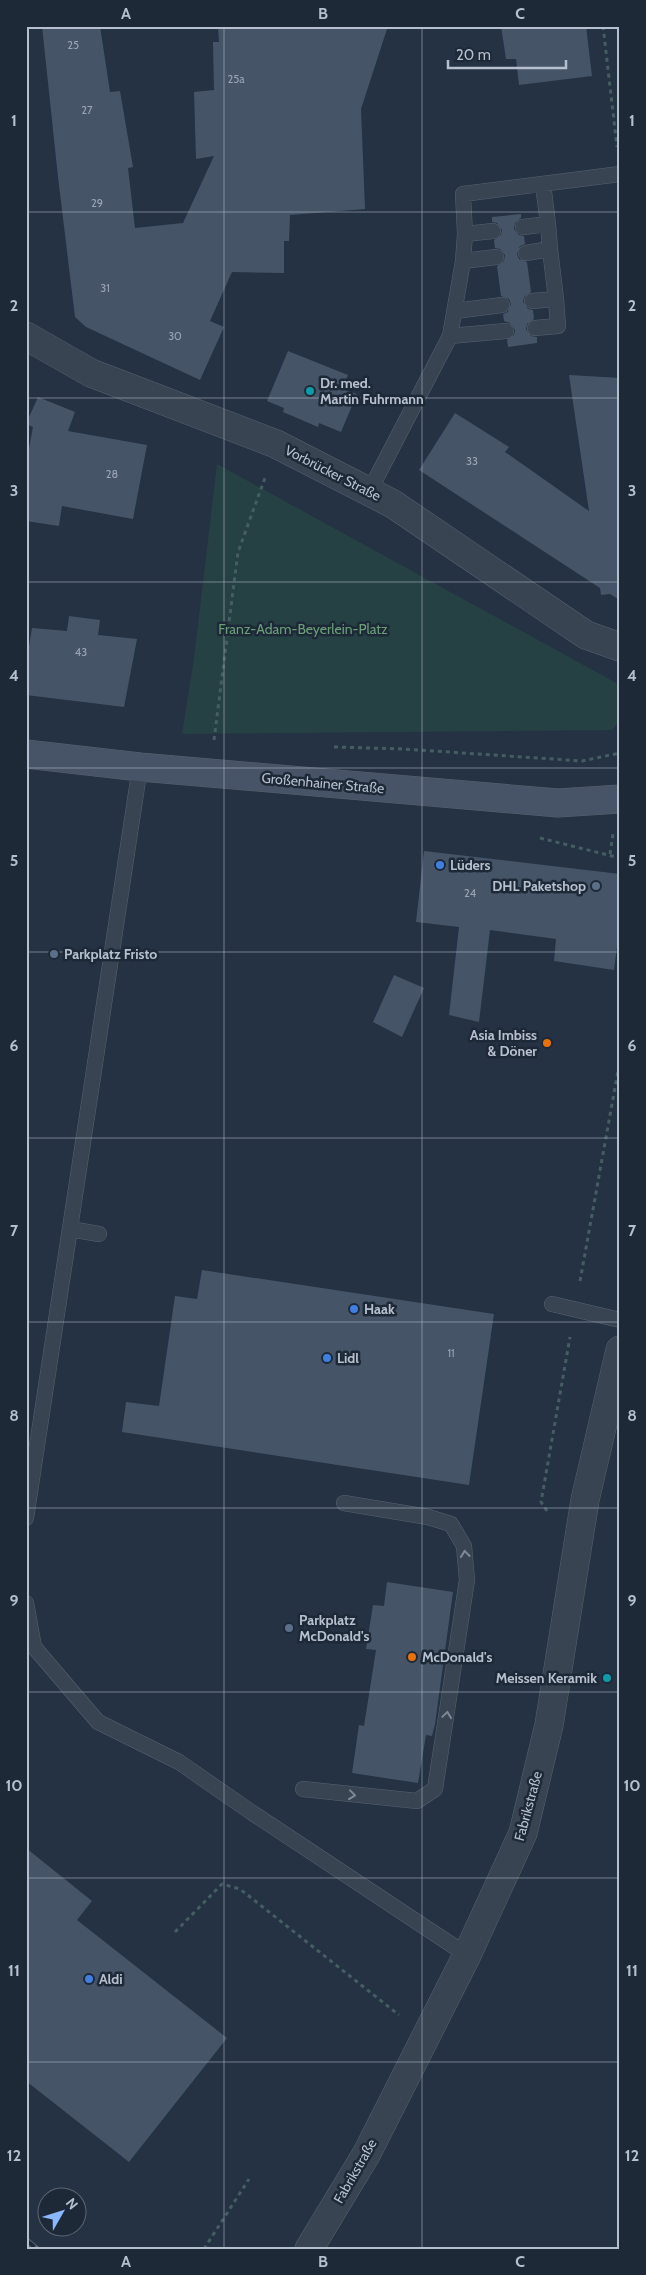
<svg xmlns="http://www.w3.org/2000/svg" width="646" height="2275" viewBox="0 0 646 2275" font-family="Cabin,sans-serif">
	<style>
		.green { fill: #264144 }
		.building { fill: #465468 }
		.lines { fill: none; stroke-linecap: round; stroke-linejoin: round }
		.service-casing { stroke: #576270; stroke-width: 16 }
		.minor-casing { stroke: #576270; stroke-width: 29 }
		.tertiary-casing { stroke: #576270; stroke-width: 29 }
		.secondary-casing { stroke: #576270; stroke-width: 29 }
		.path { stroke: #455e61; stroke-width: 3; stroke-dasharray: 4 4; stroke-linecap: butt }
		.service { stroke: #394453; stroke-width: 15 }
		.minor { stroke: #394453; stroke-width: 28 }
		.tertiary { stroke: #394453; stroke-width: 28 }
		.secondary { stroke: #475366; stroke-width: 28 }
		.rail-casing { stroke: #5b687a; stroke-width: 5.5 }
		.rail { stroke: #1e2938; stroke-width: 4; stroke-dasharray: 11; stroke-linecap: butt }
		.oneway { stroke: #7e8896 }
		.grid { fill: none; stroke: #b6bfcd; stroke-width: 1; stroke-opacity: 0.55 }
		.culture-dot { fill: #0f9aa8; stroke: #1e2938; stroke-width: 2 }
		.shop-dot { fill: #3f7fe0; stroke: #1e2938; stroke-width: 2 }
		.service-dot { fill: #5c6f8a; stroke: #1e2938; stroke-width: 2 }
		.food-dot { fill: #e8710a; stroke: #1e2938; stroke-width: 2 }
		.labels { text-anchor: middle; stroke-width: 5; stroke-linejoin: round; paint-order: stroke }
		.number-label { font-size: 11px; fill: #9aa4b4 }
		.poi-label { font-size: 14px; font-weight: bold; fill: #b6bfcd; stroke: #1e2938; text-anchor: start }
		.street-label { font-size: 14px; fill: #b6bfcd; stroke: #1e2938 }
		.park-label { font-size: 14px; fill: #6b9f77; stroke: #1e2938 }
		.neatline { fill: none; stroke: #b6bfcd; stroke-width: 2 }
		.grid-label { font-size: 16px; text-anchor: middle; font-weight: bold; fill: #b6bfcd }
	</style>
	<rect width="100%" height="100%" fill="#243244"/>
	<!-- green -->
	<path class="green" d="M217 464 620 685V720L612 730 182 734 194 658Z"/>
	<!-- building -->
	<path class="building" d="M42 26H100L110 92 120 91 133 167 128 168 135 228 183 223 214 156 196 159 194 92 214 90 213 42H219L218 26H388L361 109 365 209 290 215 289 241H284V273L232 272 210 321 224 327 200 380 86 327 75 317 58 177Z
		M501 26H586L592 76 519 85 516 59H506Z
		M521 214V218L515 223 514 229 519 235 524 236 525 244 520 246 517 254 519 259 527 262 531 292 524 297 523 302 528 309 533 310 534 319 527 324 526 329 531 336 537 337V343L508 347 507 340 514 335 515 330 510 323 504 321 503 314 508 312 511 304 509 299 501 296 497 266 504 261 505 255 500 249 495 248 494 240 501 235 502 230 497 223 492 222V217Z
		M288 351 348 375 342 389 357 394 341 432 319 423 318 427 283 412 284 408 267 401Z
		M569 375 620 378V600L610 594 601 595 600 588 419 470 455 413 509 447 505 452 589 511Z
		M38 397 75 412 68 431 147 445 133 519 62 506 59 526 26 521V464L33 427 26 424Z
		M69 616 100 620 98 635 137 639 124 707 26 695V664L32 628 67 631Z
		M424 851 620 874V924L614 970 554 961 556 939 490 930 479 1022 449 1015 459 927 416 922Z
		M394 975 424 988 402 1037 373 1022Z
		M202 1270 494 1314 469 1485 122 1432 126 1402 159 1406 175 1296 197 1299Z
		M387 1582 453 1592 435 1724 432 1736 426 1735 418 1783 352 1773 359 1725 364 1726 376 1650 366 1649 373 1605 384 1606Z
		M26 1848 92 1901 77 1920 227 2038 129 2162 26 2081Z"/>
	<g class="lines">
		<defs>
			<path id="service" d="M523 227 548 224 543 184
				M465 234 493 231
				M526 253 550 249 548 224
				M463 261 496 257
				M532 301 556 299 550 249
				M455 311 502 305
				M535 328 558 326 556 299
				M450 336 506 331
				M369 492 450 336 463 261 465 234 463 194 620 174
				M70 1229 99 1234
				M552 1304 620 1320
				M26 1518 140 767
				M26 1603 34 1647 98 1722 179 1762 251 1812 467 1955
				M303 1789 417 1801 435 1789 467 1580 464 1546 451 1524 428 1517 344 1503"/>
			<path id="minor" d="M26 336 91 373 276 444 393 504 586 635 620 647"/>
			<path id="tertiary" d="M309 2249 367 2153 467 1955 523 1833 549 1725 585 1500 620 1350"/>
			<path id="secondary" d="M26 754 140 767 558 803 620 799"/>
		</defs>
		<!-- service casing -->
		<use href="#service" class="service-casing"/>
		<!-- minor casing -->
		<use href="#minor" class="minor-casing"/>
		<!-- tertiary casing -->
		<use href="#tertiary" class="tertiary-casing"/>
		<!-- secondary casing -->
		<use href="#secondary" class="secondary-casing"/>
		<!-- path -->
		<path class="path" d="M603 26 617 147
			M214 740 238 552 265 478
			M334 747 404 749 582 761 620 753
			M540 838 620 858
			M610 854 613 834
			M580 1281 620 1060
			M547 1511 541 1502 570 1337
			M175 1932 222 1884 240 1889 399 2015
			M204 2249 249 2179"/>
		<!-- service -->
		<use href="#service" class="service"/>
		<!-- minor -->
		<use href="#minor" class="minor"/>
		<!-- tertiary -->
		<use href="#tertiary" class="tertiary"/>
		<!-- secondary -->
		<use href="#secondary" class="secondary"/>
		<defs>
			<path id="rail" d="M26 2240 37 2249"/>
		</defs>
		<!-- rail casing -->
		<use href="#rail" class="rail-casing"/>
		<!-- rail -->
		<use href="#rail" class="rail"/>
	</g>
	<!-- one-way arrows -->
	<defs><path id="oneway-chevron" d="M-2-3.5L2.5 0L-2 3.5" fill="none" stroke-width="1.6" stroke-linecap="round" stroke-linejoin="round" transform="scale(1.25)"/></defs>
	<g class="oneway">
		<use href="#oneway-chevron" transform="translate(465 1554) rotate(-96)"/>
		<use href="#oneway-chevron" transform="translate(447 1715) rotate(-82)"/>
		<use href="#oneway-chevron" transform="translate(352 1795) rotate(7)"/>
	</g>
	<!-- grid -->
	<path class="grid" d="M224 26V2249M422 26V2249M26 212H620M26 398H620M26 582H620M26 768H620M26 952H620M26 1138H620M26 1322H620M26 1508H620M26 1692H620M26 1878H620M26 2062H620"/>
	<!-- markers -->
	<g class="culture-dot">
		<circle cx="310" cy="391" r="5"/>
		<circle cx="607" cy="1678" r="5"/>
	</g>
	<g class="shop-dot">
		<circle cx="440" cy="865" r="5"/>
		<circle cx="354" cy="1309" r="5"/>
		<circle cx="327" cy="1358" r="5"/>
		<circle cx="89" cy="1979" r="5"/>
	</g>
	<g class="service-dot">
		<circle cx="596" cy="886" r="5"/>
		<circle cx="54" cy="954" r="5"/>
		<circle cx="289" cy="1628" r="5"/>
	</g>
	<g class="food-dot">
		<circle cx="547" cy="1043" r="5"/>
		<circle cx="412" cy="1657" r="5"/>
	</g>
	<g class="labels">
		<!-- number labels -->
		<g class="number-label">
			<text x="73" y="49">25</text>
			<text x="236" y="83">25a</text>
			<text x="87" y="114">27</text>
			<text x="97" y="207">29</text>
			<text x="105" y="292">31</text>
			<text x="175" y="340">30</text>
			<text x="472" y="465">33</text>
			<text x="112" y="478">28</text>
			<text x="81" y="656">43</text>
			<text x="470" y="897">24</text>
			<text x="451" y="1357">11</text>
		</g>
		<!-- poi labels -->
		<g class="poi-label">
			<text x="320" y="388">Dr. med.<tspan x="320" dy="16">Martin Fuhrmann</tspan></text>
			<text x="450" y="870">Lüders</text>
			<text x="586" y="891" text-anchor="end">DHL Paketshop</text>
			<text x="64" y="959">Parkplatz Fristo</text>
			<text x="537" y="1040" text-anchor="end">Asia Imbiss<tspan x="537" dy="16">&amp; Döner</tspan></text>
			<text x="364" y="1314">Haak</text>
			<text x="337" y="1363">Lidl</text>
			<text x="299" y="1625">Parkplatz<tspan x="299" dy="16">McDonald's</tspan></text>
			<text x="422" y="1662">McDonald's</text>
			<text x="597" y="1683" text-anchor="end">Meissen Keramik</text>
			<text x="99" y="1984">Aldi</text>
		</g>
		<!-- street labels -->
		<g class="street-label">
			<text transform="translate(333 473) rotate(27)" y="5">Vorbrücker Straße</text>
			<text transform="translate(323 783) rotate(5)" y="5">Großenhainer Straße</text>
			<text transform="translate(528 1806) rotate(-75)" y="5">Fabrikstraße</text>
			<text transform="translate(355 2171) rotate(-60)" y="5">Fabrikstraße</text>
		</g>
		<!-- park labels -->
		<g class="park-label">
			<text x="303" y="634">Franz-Adam-Beyerlein-Platz</text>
		</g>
	</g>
	<!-- border -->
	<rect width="646" height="2275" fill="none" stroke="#1e2938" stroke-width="55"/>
	<!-- north arrow -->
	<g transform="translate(62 2212) rotate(51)"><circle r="24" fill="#1e2938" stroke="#5b6574"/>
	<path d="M0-4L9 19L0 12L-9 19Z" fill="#89b8ff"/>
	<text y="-8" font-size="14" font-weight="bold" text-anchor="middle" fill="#b6bfcd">N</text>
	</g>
	<!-- scale -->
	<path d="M448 60v8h118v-8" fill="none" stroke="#b6bfcd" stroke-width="2.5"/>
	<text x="456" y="60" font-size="15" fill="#b6bfcd" stroke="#1e2938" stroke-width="4" paint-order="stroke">20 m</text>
	<rect x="28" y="28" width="590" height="2220" class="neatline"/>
	<g class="grid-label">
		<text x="126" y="19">A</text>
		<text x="323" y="19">B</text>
		<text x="520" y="19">C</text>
		<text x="14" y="126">1</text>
		<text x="632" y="126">1</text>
		<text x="14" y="311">2</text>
		<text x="632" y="311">2</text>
		<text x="14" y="496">3</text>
		<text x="632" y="496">3</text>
		<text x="14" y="681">4</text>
		<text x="632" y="681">4</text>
		<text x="14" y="866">5</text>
		<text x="632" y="866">5</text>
		<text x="14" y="1051">6</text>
		<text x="632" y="1051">6</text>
		<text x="14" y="1236">7</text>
		<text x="632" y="1236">7</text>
		<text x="14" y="1421">8</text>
		<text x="632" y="1421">8</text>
		<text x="14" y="1606">9</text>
		<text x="632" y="1606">9</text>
		<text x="14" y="1791">10</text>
		<text x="632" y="1791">10</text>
		<text x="14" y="1976">11</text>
		<text x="632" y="1976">11</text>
		<text x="14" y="2161">12</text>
		<text x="632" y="2161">12</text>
		<text x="126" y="2267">A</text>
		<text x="323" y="2267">B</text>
		<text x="520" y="2267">C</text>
	</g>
</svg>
